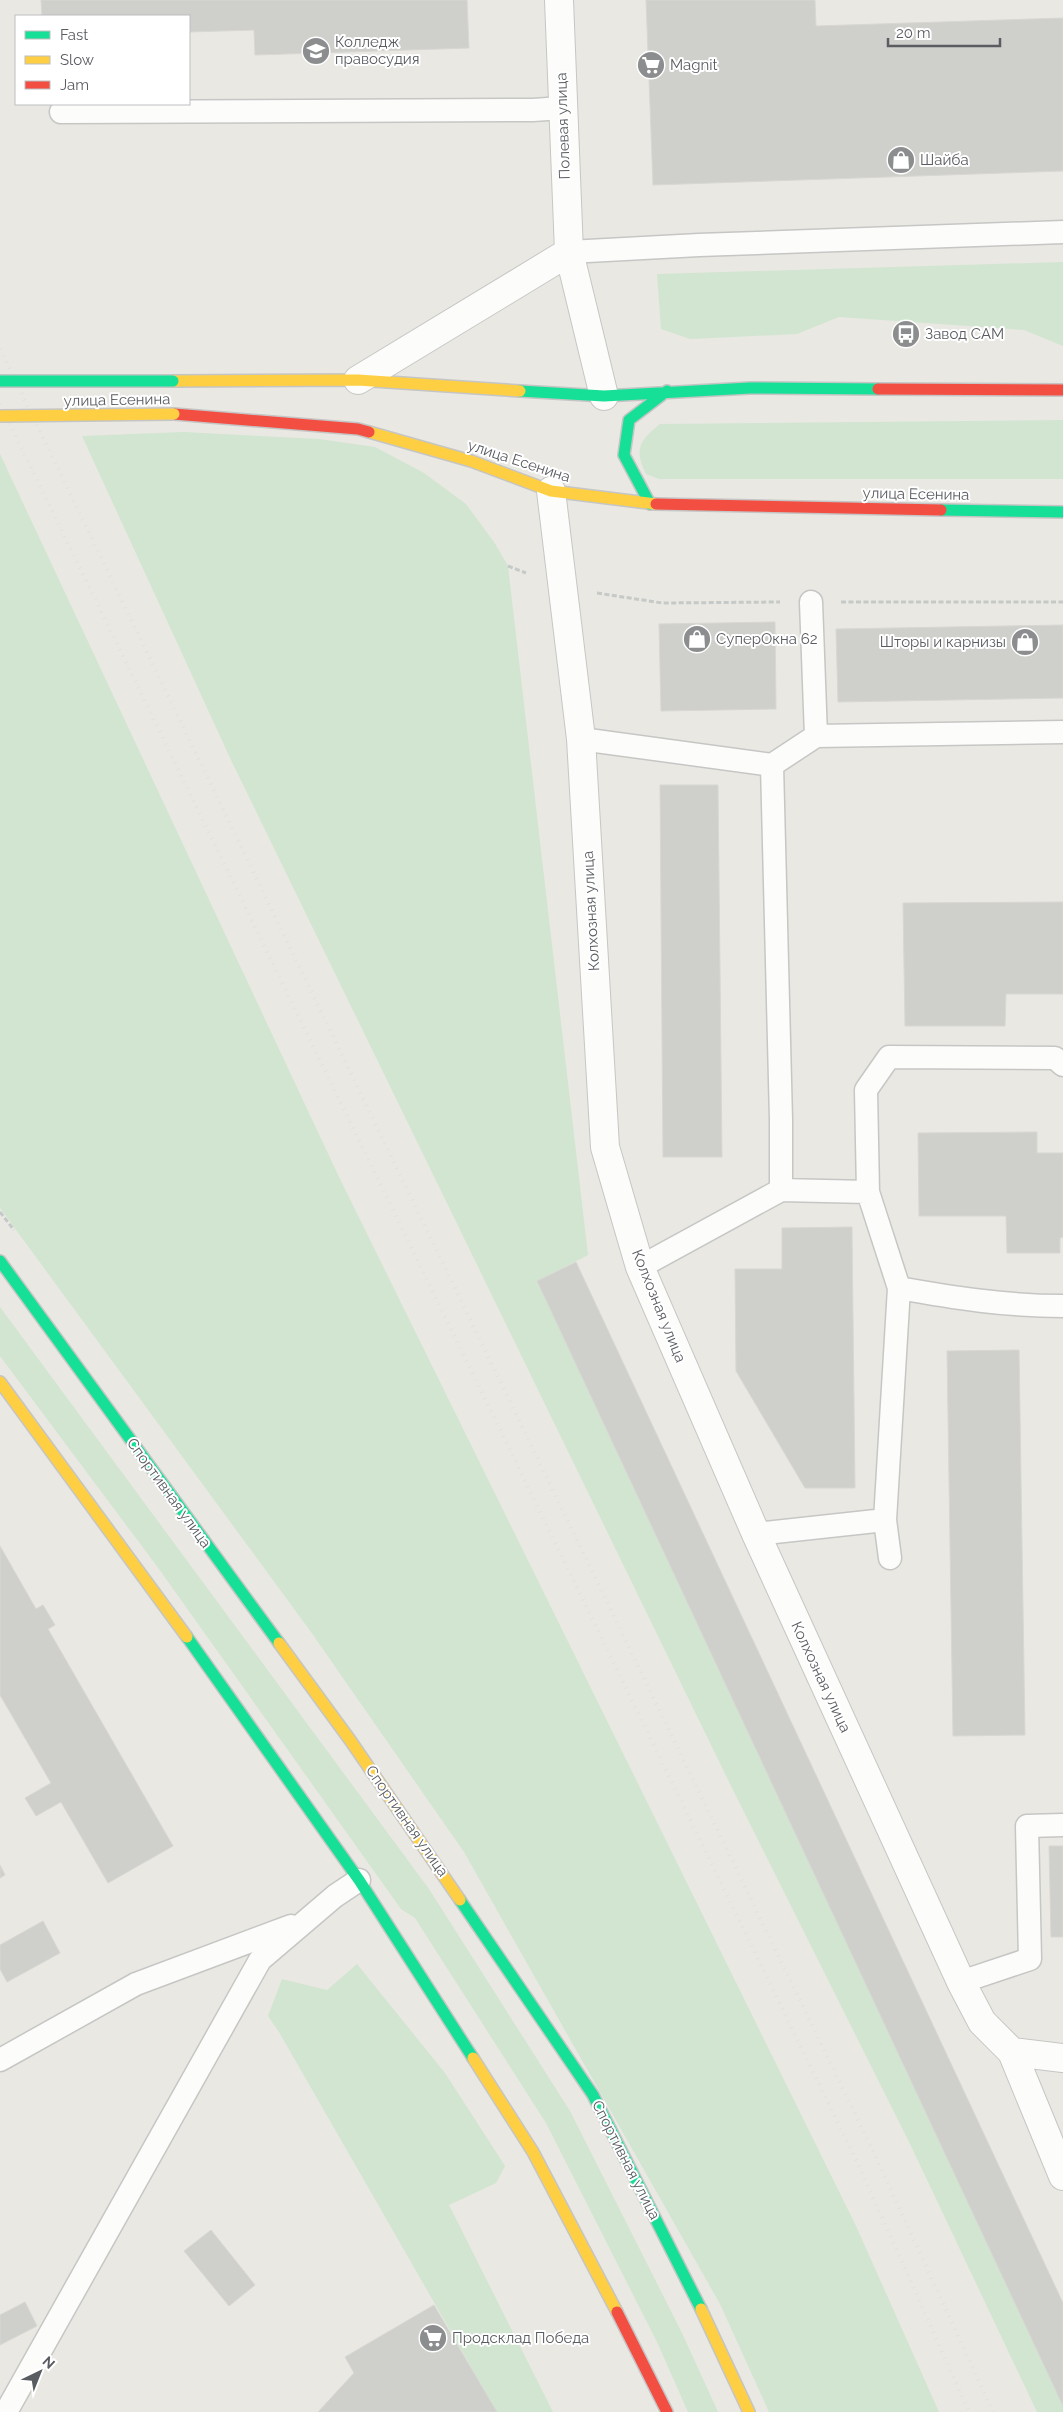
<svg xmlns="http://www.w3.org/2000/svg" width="1063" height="2412" viewBox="0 0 1063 2412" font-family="Raleway,sans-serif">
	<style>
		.green { fill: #d1e5d1 }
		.building { fill: #cfcfcc; stroke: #d8d7d2 }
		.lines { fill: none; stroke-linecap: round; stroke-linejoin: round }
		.lane-casing { stroke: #c6c6c5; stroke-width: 25 }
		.street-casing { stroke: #c6c6c5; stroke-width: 30 }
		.fast-casing { stroke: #c5c5c5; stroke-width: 14 }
		.slow-casing { stroke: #c5c5c5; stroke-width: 14 }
		.jam-casing { stroke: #c5c5c5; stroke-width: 14 }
		.path { stroke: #c5c9c7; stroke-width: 3; stroke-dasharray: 5 2.5; stroke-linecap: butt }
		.lane { stroke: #fcfcfb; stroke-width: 22 }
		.street { stroke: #fcfcfb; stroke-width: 28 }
		.fast { stroke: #16e098; stroke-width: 11 }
		.slow { stroke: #ffcf43; stroke-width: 11 }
		.jam { stroke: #f24e42; stroke-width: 11 }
		.rail { stroke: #e1e2e1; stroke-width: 4; stroke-dasharray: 1 6; stroke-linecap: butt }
		.fast-bridge-casing { stroke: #c5c5c5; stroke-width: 14; stroke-linecap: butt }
		.slow-bridge-casing { stroke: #c5c5c5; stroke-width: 14; stroke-linecap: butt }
		.fast-bridge { stroke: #16e098; stroke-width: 11 }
		.slow-bridge { stroke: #ffcf43; stroke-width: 11 }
		.labels { text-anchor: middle; stroke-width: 4; stroke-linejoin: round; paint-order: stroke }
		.poi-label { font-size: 15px; fill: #595c61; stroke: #fff; text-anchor: start }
		.street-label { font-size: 15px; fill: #595c61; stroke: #fff }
	</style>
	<rect width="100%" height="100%" fill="#e9e8e3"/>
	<!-- green -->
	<path class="green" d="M1063 262V346L1024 330 839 317 797 334 690 339 661 329 657 274Z
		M1063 420V479H659L646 474C634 449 639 441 660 424Z
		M184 432 319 439 375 447 424 473 466 504 494 542 508 566 588 1255 537 1281 1063 2406V2412H1037L911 2146 733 1790 231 760 82 436Z
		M0 454 339 1177 856 2226 939 2412H769L720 2304 464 1852 311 1632 0 1208Z
		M0 1307 429 1889 570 2111 682 2333 718 2412H688L657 2342 546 2123 415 1918 401 1909 159 1569 0 1356Z
		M357 1964 445 2073 505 2166 496 2183 449 2205 553 2412H497L279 2032 268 2016 282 1979 327 1990Z"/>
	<!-- building -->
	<path class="building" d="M41 0H467L469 48 255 55 254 30 189 32V16H42Z
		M646 0H815L816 26 1063 18V171L653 185Z
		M775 622 776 709 661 711 659 624Z
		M1063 625V698L838 702 836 629Z
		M660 785H718L722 1157H663Z
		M1063 902V994H1006L1005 1026H905L903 903Z
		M1037 1132V1153H1063V1237L1060 1238V1253H1007L1006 1216H919L918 1133Z
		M852 1227 855 1488H805L736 1371 735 1269H782V1228Z
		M576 1262 1063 2303V2406L537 1281Z
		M1019 1350 1025 1735 953 1736 947 1351Z
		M0 1546 36 1609 43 1605 55 1625 48 1629 173 1846 108 1883 61 1802 36 1816 25 1798 51 1783 0 1695Z
		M1049 1846H1063V1937H1051Z
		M0 1865 5 1875 0 1878Z
		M43 1921 60 1953 7 1982 0 1969V1945Z
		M211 2230 255 2285 229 2306 184 2251Z
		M25 2302 37 2326 0 2345V2315Z
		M434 2305 497 2412H318L354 2373 345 2357Z"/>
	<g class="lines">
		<defs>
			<path id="lane" d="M61 112 533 110 562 108
				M569 252 699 245 1063 232
				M811 602 816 736
				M581 739 772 765 816 736 1063 732
				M772 765 781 1120V1190
				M1063 1065 1055 1058 889 1057 866 1090 868 1192 899 1288C954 1298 1007 1306 1063 1306
				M640 1267 781 1190 868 1192
				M885 1520 890 1558
				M756 1534 885 1520 899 1288
				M961 1982 1030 1959 1027 1826 1063 1825
				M0 2060 136 1984 291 1926
				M6 2412 260 1960 335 1896 359 1880"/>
			<path id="street" d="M559 0 569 252 604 396
				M358 380 569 252
				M551 491 581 739 605 1147 640 1267 756 1534 961 1982 982 2022 1012 2052 1063 2176
				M1012 2052 1063 2058"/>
			<path id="fast" d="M520 391 604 396 750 388 878 389
				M650 504 624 455 629 420 667 391
				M941 510 1063 512
				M0 1261 279 1643
				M187 1637 359 1880 473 2058
				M460 1900 593 2095 701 2309"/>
			<path id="slow" d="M173 381 358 380 520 391
				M369 432 471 461 551 491 656 504
				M0 1382 187 1637
				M279 1643 350 1740 460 1900
				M473 2058 533 2152 617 2312
				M701 2309 749 2412"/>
			<path id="jam" d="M878 389 1063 390
				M174 414 358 429 369 432
				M656 504 941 510
				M617 2312 667 2412"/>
		</defs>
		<!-- lane casing -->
		<use href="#lane" class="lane-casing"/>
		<!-- street casing -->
		<use href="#street" class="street-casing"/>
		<!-- fast casing -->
		<use href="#fast" class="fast-casing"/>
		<!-- slow casing -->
		<use href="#slow" class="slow-casing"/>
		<!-- jam casing -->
		<use href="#jam" class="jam-casing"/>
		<!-- path -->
		<path class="path" d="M508 566 526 573
			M597 593 662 603 780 602
			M841 602H1063
			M0 1212 14 1230"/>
		<!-- lane -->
		<use href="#lane" class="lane"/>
		<!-- street -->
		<use href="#street" class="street"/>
		<!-- fast -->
		<use href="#fast" class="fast"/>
		<!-- slow -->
		<use href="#slow" class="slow"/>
		<!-- jam -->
		<use href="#jam" class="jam"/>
		<!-- rail -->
		<path class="rail" d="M0 349 873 2151 993 2412
			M0 404 859 2166 969 2412"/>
		<defs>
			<path id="fast-bridge" d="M0 381H173"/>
			<path id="slow-bridge" d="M0 416 174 414"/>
		</defs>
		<!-- fast-bridge casing -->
		<use href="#fast-bridge" class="fast-bridge-casing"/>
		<!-- slow-bridge casing -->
		<use href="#slow-bridge" class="slow-bridge-casing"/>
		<!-- fast-bridge -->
		<use href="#fast-bridge" class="fast-bridge"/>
		<!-- slow-bridge -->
		<use href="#slow-bridge" class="slow-bridge"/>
	</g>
	<!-- icons -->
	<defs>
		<symbol id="university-disc" viewBox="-11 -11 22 22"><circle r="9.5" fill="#8b8d8e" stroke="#fff"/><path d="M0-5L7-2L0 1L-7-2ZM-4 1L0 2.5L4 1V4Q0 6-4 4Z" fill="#fff"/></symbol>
		<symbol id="supermarket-disc" viewBox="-11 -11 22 22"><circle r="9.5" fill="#8b8d8e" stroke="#fff"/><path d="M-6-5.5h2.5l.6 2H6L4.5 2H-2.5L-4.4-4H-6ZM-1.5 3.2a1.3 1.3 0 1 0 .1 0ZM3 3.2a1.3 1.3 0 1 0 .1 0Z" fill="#fff"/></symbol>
		<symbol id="shop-disc" viewBox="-11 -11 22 22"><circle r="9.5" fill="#8b8d8e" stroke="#fff"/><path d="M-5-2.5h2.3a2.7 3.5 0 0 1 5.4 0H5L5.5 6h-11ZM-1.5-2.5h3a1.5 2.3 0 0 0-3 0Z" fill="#fff"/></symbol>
		<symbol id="bus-disc" viewBox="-11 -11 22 22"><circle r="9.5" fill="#8b8d8e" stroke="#fff"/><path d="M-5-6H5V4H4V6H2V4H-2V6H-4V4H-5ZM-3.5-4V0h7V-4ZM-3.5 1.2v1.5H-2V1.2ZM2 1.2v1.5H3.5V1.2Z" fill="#fff"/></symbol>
	</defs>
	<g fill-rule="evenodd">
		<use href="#university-disc" x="300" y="35" width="32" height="32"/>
		<use href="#supermarket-disc" x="635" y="49" width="32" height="32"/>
		<use href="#shop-disc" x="885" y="144" width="32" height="32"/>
		<use href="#bus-disc" x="890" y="318" width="32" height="32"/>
		<use href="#shop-disc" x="681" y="623" width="32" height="32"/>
		<use href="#shop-disc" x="1009" y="626" width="32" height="32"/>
		<use href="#supermarket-disc" x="417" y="2322" width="32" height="32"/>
	</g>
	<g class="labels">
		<!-- poi labels -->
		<g class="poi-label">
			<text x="335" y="47">Колледж<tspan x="335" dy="17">правосудия</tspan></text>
			<text x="670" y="70">Magnit</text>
			<text x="920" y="165">Шайба</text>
			<text x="925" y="339">Завод САМ</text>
			<text x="716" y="644">СуперОкна 62</text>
			<text x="1006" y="647" text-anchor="end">Шторы и карнизы</text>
			<text x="452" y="2343">Продсклад Победа</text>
		</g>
		<!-- street labels -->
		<g class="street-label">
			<text transform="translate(563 126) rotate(-92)" y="5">Полевая улица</text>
			<text transform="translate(117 400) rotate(-1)" y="5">улица Есенина</text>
			<text transform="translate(519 461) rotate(18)" y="5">улица Есенина</text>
			<text transform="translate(916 494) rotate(1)" y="5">улица Есенина</text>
			<text transform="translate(591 911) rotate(-93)" y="5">Колхозная улица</text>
			<text transform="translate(659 1306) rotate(68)" y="5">Колхозная улица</text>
			<text transform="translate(169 1493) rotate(54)" y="5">Спортивная улица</text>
			<text transform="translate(821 1677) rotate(65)" y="5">Колхозная улица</text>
			<text transform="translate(407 1821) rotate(55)" y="5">Спортивная улица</text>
			<text transform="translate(626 2160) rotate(63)" y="5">Спортивная улица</text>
		</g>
	</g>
	<!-- legend -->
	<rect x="15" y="15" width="175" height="90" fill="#ffffff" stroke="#bdbec0"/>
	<rect x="25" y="31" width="25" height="8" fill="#16e098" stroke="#bdbec0"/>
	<text x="60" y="40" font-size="15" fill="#595c61">Fast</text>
	<rect x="25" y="56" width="25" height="8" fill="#ffcf43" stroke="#bdbec0"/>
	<text x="60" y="65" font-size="15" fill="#595c61">Slow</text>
	<rect x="25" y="81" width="25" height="8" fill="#f24e42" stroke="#bdbec0"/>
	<text x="60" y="90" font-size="15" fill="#595c61">Jam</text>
	<!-- north arrow -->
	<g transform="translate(40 2372) rotate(43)" stroke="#ffffff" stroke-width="4" paint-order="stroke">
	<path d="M0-4L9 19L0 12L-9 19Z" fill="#595c61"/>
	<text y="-8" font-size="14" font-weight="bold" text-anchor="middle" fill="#595c61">N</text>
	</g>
	<!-- scale -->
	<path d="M888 38v8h112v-8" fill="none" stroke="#595c61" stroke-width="2.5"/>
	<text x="896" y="38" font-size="15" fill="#595c61" stroke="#ffffff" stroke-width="4" paint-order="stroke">20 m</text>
</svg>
